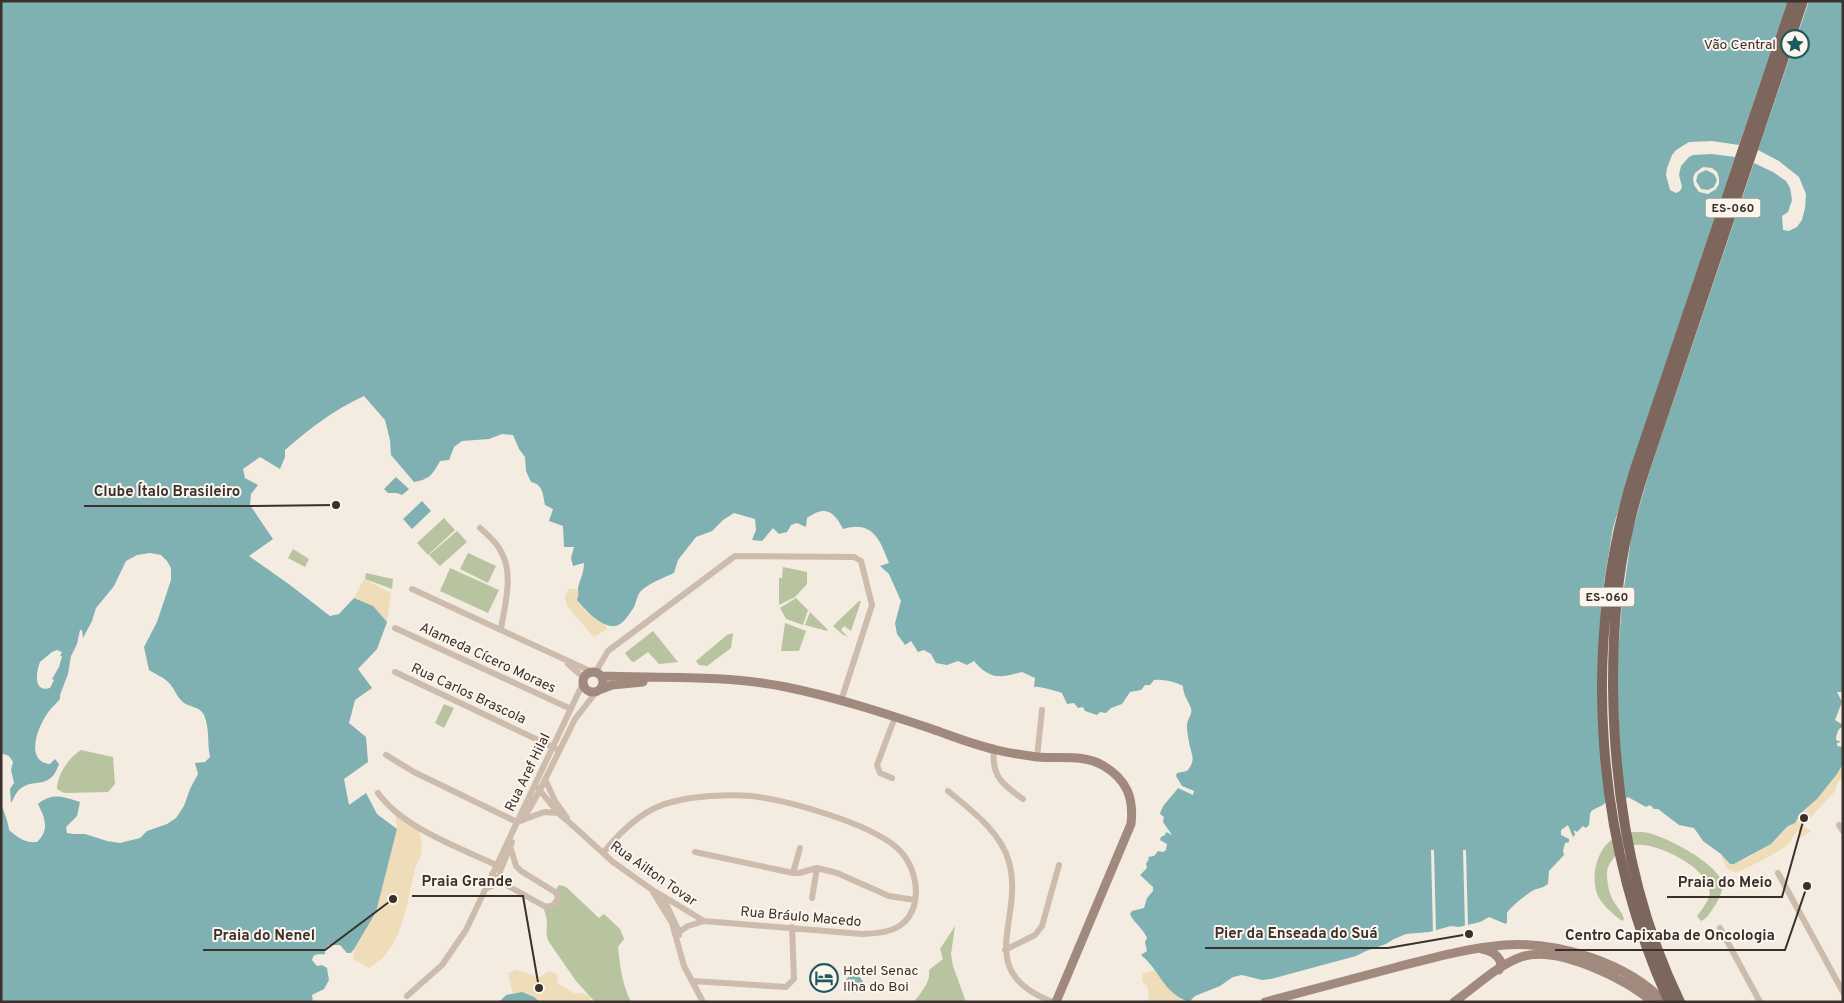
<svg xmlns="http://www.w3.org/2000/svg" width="1844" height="1003" viewBox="0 0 1844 1003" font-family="Overpass,sans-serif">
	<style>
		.green { fill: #b8c4a0 }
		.sand { fill: #efdcb8 }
		.water { fill: #7fb0b2; fill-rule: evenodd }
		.pier { fill: #f4ebe1; fill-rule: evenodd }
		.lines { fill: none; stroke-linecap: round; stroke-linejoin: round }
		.street { stroke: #cdbbac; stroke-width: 6 }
		.secondary { stroke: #a18a7d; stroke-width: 9 }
		.primary { stroke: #7d675c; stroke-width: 10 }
		.labels { text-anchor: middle; stroke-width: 4; stroke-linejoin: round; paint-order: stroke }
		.shield { fill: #fbf5ee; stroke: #756b66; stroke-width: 1 }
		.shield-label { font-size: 12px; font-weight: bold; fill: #3b302b }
		.poi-label { font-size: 14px; fill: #3b302b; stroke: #fbf5ee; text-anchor: end }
		.street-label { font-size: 14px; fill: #3b302b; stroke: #fbf5ee }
		.leader { fill: none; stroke: #3b302b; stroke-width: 2 }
		.callout-dot { fill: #3b302b; stroke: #fbf5ee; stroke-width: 2 }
		.callout-label { font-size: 15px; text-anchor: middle; font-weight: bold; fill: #3b302b; stroke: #fbf5ee; stroke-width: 4; stroke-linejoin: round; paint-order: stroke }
	</style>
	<rect width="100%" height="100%" fill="#f4ebe1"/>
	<!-- green -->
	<path class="green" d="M444 518 455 530 428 555 417 543Z
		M457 531 467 542 440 566 429 555Z
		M293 549 309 559 305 567 288 558Z
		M468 553 496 566 488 583 460 569Z
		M783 567 807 572V584L795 597 779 605V578H782Z
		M450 568 499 590 488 613 440 591Z
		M366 573 393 579 392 589 365 579Z
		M796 598 808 610 803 625 786 619 780 608Z
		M859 601H861L851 631 844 626 841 630 848 637 842 634 833 626Z
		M810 612 828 630 827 631 805 625Z
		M785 623 806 631 799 651H781Z
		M653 631 678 662 659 664 648 652 634 662 631 661 625 653Z
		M733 633 731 648 707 666 699 665 696 661 727 635Z
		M444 704 454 708 444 728 435 723Z
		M81 750 113 757 115 784 108 792 64 793 57 789C57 775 69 757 81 750Z
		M1642 832C1661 833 1717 863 1722 882 1724 890 1719 898 1716 904 1711 911 1708 918 1701 921L1697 916C1701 911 1707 903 1709 897 1717 871 1656 841 1635 845 1628 847 1619 851 1615 856 1611 862 1607 866 1607 873 1607 883 1609 894 1614 902 1618 908 1622 912 1624 919L1622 921C1614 915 1603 906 1598 896 1589 875 1598 842 1622 834 1628 832 1635 832 1642 832Z
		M559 885 566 887 599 918 604 914 620 929 624 939 618 947C620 966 622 984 631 1002H595L576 981 549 942C545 934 547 930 547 922 547 918 545 914 544 909L555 905 556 889Z
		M955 926 951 954 953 966 966 1002H914C921 992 931 983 929 970L943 959 940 949Z"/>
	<!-- sand -->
	<path class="sand" d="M364 579 391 593 387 622C378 610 368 603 354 598Z
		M568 589H578L579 595 577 600 584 610 604 623 607 629 594 637 567 606 565 598Z
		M1843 764V776L1838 782 1835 791 1803 826 1812 831 1798 839 1801 834 1798 831C1793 835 1791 842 1786 846 1780 851 1739 874 1734 872 1726 870 1722 860 1721 854L1736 862 1744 860 1771 844 1817 799 1837 774Z
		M395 814 419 831C422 842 424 853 417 863 406 898 405 949 369 968L353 959 354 949 359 939 376 912 397 829Z
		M516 970 540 977 549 971 557 974 558 984 574 993H582L590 996V1002H540C531 995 524 992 513 994L508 973Z
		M1154 970C1163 982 1171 994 1186 1000L1149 1002 1148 987 1142 981 1143 974Z"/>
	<!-- water -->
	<path class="water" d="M1 1H1843V692H1837L1842 702 1835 720 1843 725V727L1840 728C1837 732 1836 735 1836 740L1841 742 1837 743V746L1843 747V764L1837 774 1817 799 1800 814 1795 823 1788 826 1771 844 1734 864H1730L1721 854 1703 841 1694 828 1679 825 1658 809H1654L1650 805 1646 807 1628 797 1623 801 1610 797C1608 800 1604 805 1601 806 1588 812 1591 810 1589 825L1586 828 1583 826 1577 832 1574 830 1575 835 1573 837 1568 825 1561 830V835L1569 839V842L1565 843 1563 851 1564 855 1549 871 1548 884C1543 888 1539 888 1534 890 1528 893 1510 907 1507 913V922L1506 924 1489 917 1480 922 1459 927 1451 926 1429 932 1406 934 1394 939 1386 944 1366 951 1356 956 1271 979 1262 980 1242 975 1233 977 1220 986 1195 996 1189 1002C1162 992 1160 970 1141 955L1147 951 1145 942 1147 938C1143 928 1134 923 1130 914L1132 911 1144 908 1147 898 1153 891V887L1140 875 1147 868 1146 864 1149 859 1148 857 1154 856 1158 851 1163 852 1166 850 1167 844 1160 840 1161 837 1165 835 1166 832 1172 835 1163 822 1164 817 1160 814C1162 804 1172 797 1178 788L1193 795 1194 791 1182 786 1176 776 1177 773 1187 771C1197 759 1191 755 1189 742 1188 737 1187 732 1187 727 1186 720 1193 715 1191 708 1188 700 1183 695 1183 686 1176 682 1162 679 1154 680L1150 685H1145L1141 690 1130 692 1122 704 1111 708 1106 713 1100 712 1097 715 1085 711 1083 707 1078 708 1074 703 1067 704 1062 693C1056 691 1039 686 1034 687L1035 678 1022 672C1000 678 990 680 974 661L967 665 958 661 947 665 936 663 931 654 924 650 918 652 911 641 905 645 897 634 895 623 901 601 889 574 880 566 889 563C880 540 873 520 843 529 834 511 825 505 807 518L806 527 797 523 791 525 787 532 779 534 773 528 762 541 752 540 756 530 755 519 734 513 723 520 712 531 696 537 678 560 674 573C665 577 647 584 640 592 637 596 636 603 634 607 630 613 623 625 615 626 602 628 584 609 577 600 579 595 578 592 578 588 580 579 584 573 584 563L573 566 571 558 574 547H564L563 526 549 521 553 509 545 505C543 495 543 484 531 482L526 471 525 457 519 449 513 435 502 434 489 439 462 441 454 447 449 460 440 461C432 475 430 479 414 482L391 455 390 440 385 420 364 396C335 409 309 429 285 450V457L280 469 260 457 243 469 245 478 258 485 251 494 250 505 273 539 249 556 290 585 330 616 339 614 354 598 373 606 387 622 377 649 358 669 372 688 355 700 349 723 366 737 368 762 344 779 349 805 366 793 377 814 397 829 376 912 354 949 351 953H347L340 945H329L325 949V954C318 955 314 952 312 960L317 966 322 965 327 968 329 980 324 989 312 995 313 1002H1V801C3 812 8 819 9 830 18 838 25 843 37 842 50 830 45 818 38 804 52 792 64 797 80 802L77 816 66 827 67 833 73 834H85L107 841 120 843 140 838 147 831 167 824 176 818 184 806 190 789 198 774 195 763 205 762 210 757C207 743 210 729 204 715 199 705 188 708 182 701 176 696 174 687 168 682 163 677 155 674 149 670L144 647 157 622 171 580V568L167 561 161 555 150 553 137 555 126 561 114 586 96 608 92 621 83 638 82 630H80L77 644 71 656 68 674 60 695V699C57 703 53 706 49 711 39 724 23 761 50 764L55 759 59 764C50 791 35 777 20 789 16 792 14 798 11 803L10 789 14 783 11 770 13 762 9 756 1 753ZM57 650 62 652 60 656H62L59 667 52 679 54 680 50 688C33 693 36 672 40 662L52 652Z
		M396 477 409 489 402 495 397 493H388L384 489Z
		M422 501 431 511 412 529 403 519Z
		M845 984a9 9 0 1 1 18 0a9 9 0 1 1-18 0Z
		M522 992 534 997 540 1002H499L506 995Z"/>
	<!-- pier -->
	<path class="pier" d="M1788 1H1809L1758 150 1779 161 1799 177 1806 194 1805 208 1802 220 1797 227 1789 231 1783 230 1782 216 1788 212 1792 200 1790 188 1786 181 1773 172 1754 163 1649 473 1632 532 1622 602 1618 655V709L1623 803 1611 800 1606 805 1600 745 1599 654 1604 582 1613 528 1631 467 1735 157 1712 154 1693 155 1689 157 1681 166 1679 175 1682 187 1680 191 1676 193 1670 190 1666 175 1667 168 1672 155 1676 150 1689 142 1712 141 1739 145Z
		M1703 167 1712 168 1717 172 1719 178V184L1716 189 1708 194 1699 192 1694 185 1693 178 1695 173ZM1706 170 1714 174 1717 180 1714 187 1708 190 1701 189 1696 181 1698 174Z
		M1431 850H1434L1436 933 1433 934Z
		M1463 850H1466L1468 927 1465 928Z"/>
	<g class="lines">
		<!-- street -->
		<path class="street" d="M480 528C487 534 494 540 499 548 515 572 505 603 501 629
			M412 589 592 672
			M395 628 571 709
			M568 664 584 678
			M395 672 557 749
			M595 673 608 651 735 556 854 557 861 561 872 605 841 701
			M994 750C991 776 1003 785 1023 799
			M386 755 414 772 517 822 544 812 558 813
			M1037 757 1042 710
			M892 778 880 773 877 765 895 717
			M545 779 555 801 567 818
			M538 788 558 813 570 823 613 862 651 889 704 921
			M948 791C971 810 1001 832 1009 862 1025 920 971 971 1053 1002
			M378 793C403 828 458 847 496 865
			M523 820 540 790 575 719 597 691
			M1839 825 1843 831
			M695 852 793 873H799L817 868 837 873 889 896 915 900
			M603 853C620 832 644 808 672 802 693 796 728 794 751 796 788 800 868 823 896 847 917 864 925 906 902 924 891 933 876 933 862 934L704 921 688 926 679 932
			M793 873 800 848
			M1778 873 1843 992
			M492 874 501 882 544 906C551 908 556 904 558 897L555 892 521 871 516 866 510 846
			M487 888 501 882 500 871 512 842
			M653 892 672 923 684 966 703 1002
			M663 897 679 932V935
			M812 898 817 868
			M1720 928 1760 1002
			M1005 950 1035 935 1042 926 1059 865
			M692 981 786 987 794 979 792 927
			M407 996 442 965 466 930 584 681"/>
		<!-- secondary -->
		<path class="secondary" d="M583 682a10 10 0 1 1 20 0a10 10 0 1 1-20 0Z
			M601 676C662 678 726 675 786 687 835 697 884 713 932 729 952 736 972 744 993 749 1007 753 1023 755 1038 757 1060 759 1084 754 1104 766 1127 780 1134 798 1131 824L1056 1002
			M599 690 612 685 643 682
			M1482 949C1491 951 1496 953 1501 962L1499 970
			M1265 1002C1309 990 1353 979 1397 967 1432 958 1468 948 1504 945 1557 941 1628 963 1664 1002
			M1454 1002C1474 988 1498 965 1521 957 1556 945 1626 978 1652 1002"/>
		<!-- primary -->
		<path class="primary" d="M1669 1002C1594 837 1581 642 1635 469L1793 1
			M1680 1002C1632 903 1614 794 1613 685 1613 634 1616 580 1628 530 1632 510 1638 491 1644 472L1803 1"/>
	</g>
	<!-- icons -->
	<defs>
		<symbol id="sight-ring" viewBox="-11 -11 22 22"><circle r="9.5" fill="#fbf5ee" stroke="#1f5a5e" stroke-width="1.5"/><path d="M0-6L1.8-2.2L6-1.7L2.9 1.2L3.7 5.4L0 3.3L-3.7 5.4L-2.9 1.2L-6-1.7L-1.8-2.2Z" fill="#1f5a5e"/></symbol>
		<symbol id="hotel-ring" viewBox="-11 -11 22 22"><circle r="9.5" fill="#fbf5ee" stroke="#1f5a5e" stroke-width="1.5"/><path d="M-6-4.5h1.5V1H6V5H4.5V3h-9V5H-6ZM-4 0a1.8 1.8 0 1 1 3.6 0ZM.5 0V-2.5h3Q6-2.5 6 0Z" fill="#1f5a5e"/></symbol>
	</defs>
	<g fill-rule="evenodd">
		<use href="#sight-ring" x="1779" y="28" width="32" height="32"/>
		<use href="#hotel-ring" x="808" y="962" width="32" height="32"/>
	</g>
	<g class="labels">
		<!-- shield labels -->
		<g class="shield">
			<rect x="1705.5" y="198.5" width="55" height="19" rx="4"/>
			<rect x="1579.5" y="587.5" width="55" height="19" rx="4"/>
		</g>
		<g class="shield-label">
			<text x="1733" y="212">ES-060</text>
			<text x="1607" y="601">ES-060</text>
		</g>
		<!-- poi labels -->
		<g class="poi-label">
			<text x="1776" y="49">Vão Central</text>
			<text x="843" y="975" text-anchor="start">Hotel Senac<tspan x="843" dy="16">Ilha do Boi</tspan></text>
		</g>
		<!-- street labels -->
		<g class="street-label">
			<text transform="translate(488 657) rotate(25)" y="5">Alameda Cícero Moraes</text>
			<text transform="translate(469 693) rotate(25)" y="5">Rua Carlos Brascola</text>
			<text transform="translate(527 772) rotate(-64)" y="5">Rua Aref Hilal</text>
			<text transform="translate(654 873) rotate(35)" y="5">Rua Ailton Tovar</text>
			<text transform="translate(801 916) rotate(5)" y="5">Rua Bráulo Macedo</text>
		</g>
	</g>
	<!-- callouts -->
	<path class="leader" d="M336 505L251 506H84M539 988L523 896H412M1804 818L1782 897H1667M1469 934L1388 948H1205M1807 886L1785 950H1555M393 899L325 950H203"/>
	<g class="callout-dot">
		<circle cx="336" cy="505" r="5"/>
		<circle cx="539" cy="988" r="5"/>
		<circle cx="1804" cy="818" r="5"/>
		<circle cx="1469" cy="934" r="5"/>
		<circle cx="1807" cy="886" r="5"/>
		<circle cx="393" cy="899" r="5"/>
	</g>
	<g class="callout-label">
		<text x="167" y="496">Clube Ítalo Brasileiro</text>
		<text x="467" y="886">Praia Grande</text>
		<text x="1725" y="887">Praia do Meio</text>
		<text x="1296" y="938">Pier da Enseada do Suá</text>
		<text x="1670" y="940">Centro Capixaba de Oncologia</text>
		<text x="264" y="940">Praia do Nenel</text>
	</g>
	<!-- border -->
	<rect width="1844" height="1003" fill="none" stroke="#3b302b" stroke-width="5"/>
</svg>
